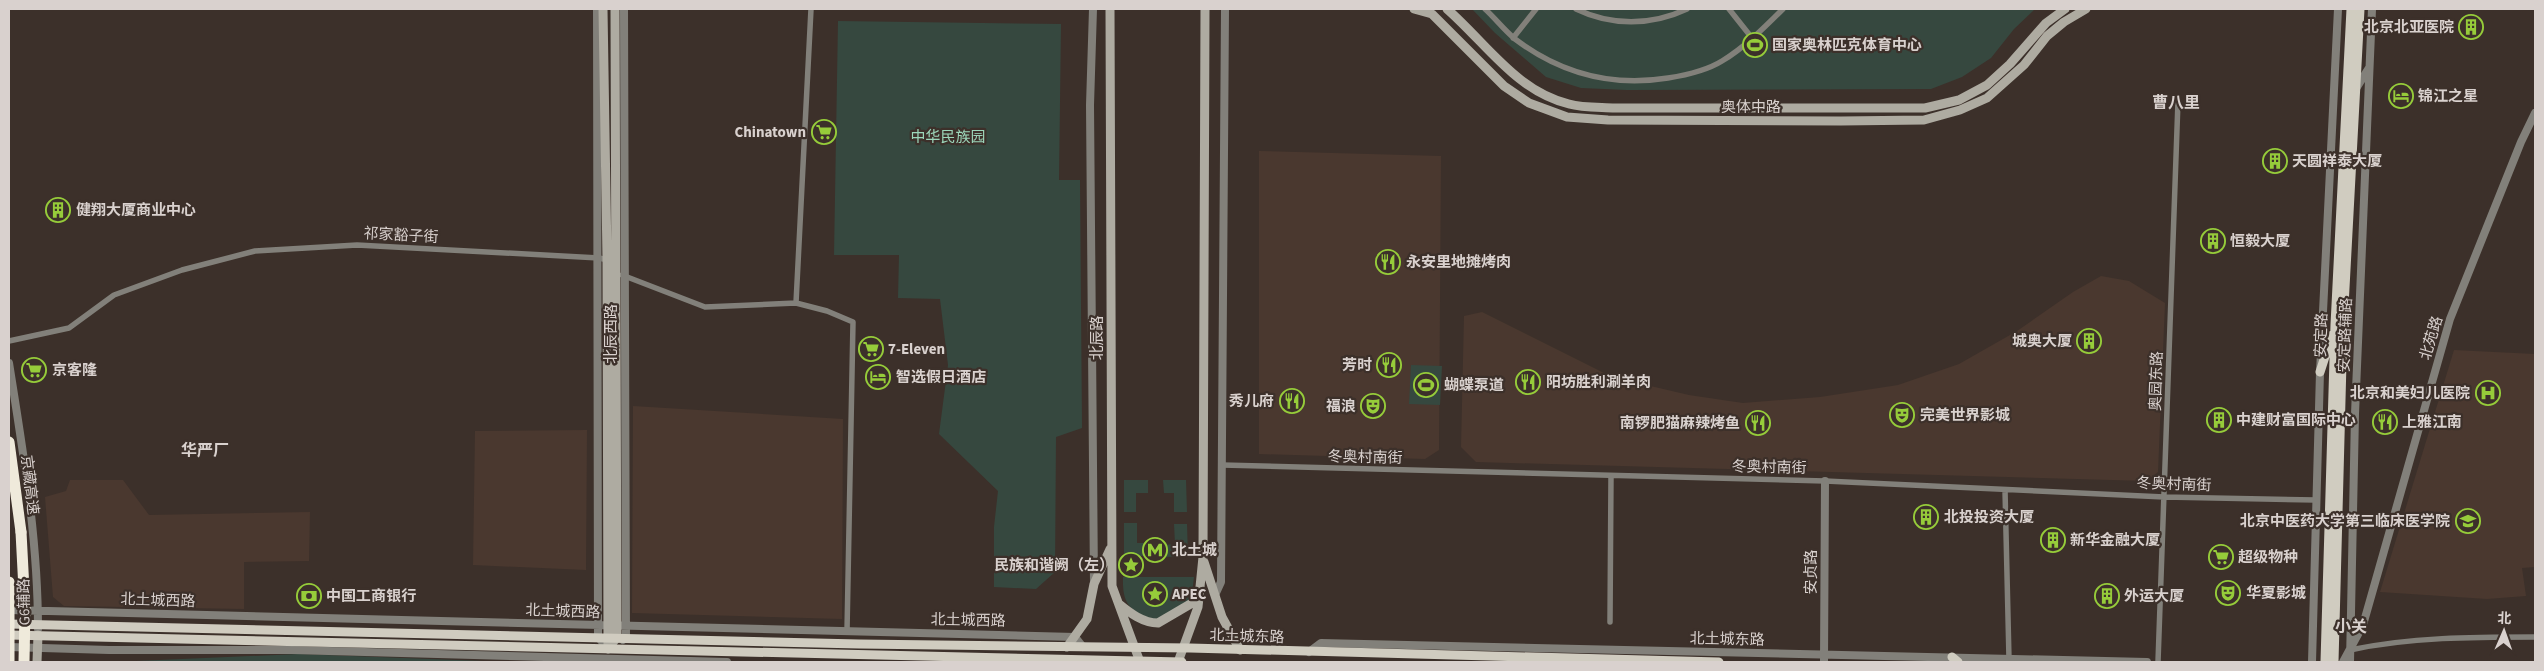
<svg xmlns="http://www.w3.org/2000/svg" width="2544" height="671" viewBox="0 0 2544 671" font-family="'Source Sans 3','Noto Sans SC',sans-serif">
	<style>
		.built { fill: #4a382f }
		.green { fill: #36483f }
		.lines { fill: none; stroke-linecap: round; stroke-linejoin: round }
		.minor { stroke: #82807a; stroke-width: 5.5 }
		.tertiary { stroke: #82807a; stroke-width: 8 }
		.secondary { stroke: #aeaba1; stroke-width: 9 }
		.primary { stroke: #d0ccc0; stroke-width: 9 }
		.motorway { stroke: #efeadb; stroke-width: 11 }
		.motorway-bridge { stroke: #efeadb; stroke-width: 11 }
		.labels { text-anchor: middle; stroke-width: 4.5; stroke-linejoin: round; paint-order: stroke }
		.poi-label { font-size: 15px; font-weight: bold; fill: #d9d1ce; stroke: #3c302a; text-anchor: start }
		.street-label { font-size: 15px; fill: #d9d1ce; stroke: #3c302a }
		.park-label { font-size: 15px; fill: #9cd6ba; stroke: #3c302a }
		.neighbourhood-label { font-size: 16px; font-weight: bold; fill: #d9d1ce; stroke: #3c302a }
	</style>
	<rect width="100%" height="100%" fill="#3c302a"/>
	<!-- built -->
	<path class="built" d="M1259 151 1441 156 1439 450 1425 459 1259 454Z
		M2101 276 2129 281 2165 303 2158 472 2147 481 1476 462 1461 447 1464 316 1482 312 1612 377 1689 395 1743 403 1820 397 1898 385 1959 364 2017 331 2073 292Z
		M2454 350 2535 354V567L2522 568 2526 596 2487 599 2380 592Z
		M633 406 843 419 842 619 632 613Z
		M587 430 586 570 473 565 475 431Z
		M70 480H123L149 515 310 512 309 561 244 562V609L64 606 53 597 45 497 66 491Z"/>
	<!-- green -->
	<path class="green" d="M1472 9H2035L2014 29 1991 58 1962 77 1931 89 1627 90 1581 88 1546 77 1495 33Z
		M838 21 1061 24 1059 180H1080L1082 428 1056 437 1055 572 1036 589 994 587V527L998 491 939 434 948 365 940 299 898 298 899 255H834Z
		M1411 365 1442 366 1440 405 1409 404Z
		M1124 480H1148V493H1136V512H1124Z
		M1163 480H1186L1187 512H1174V493H1164Z
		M1124 523H1137V543H1146V556H1124Z
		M1174 524H1187L1188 556 1164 557 1163 545 1175 544Z
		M1123 577H1194L1191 601 1158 622C1132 611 1122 608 1123 577Z
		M298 654 511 662H113Z"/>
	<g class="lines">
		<!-- minor -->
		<path class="minor" d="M811 9 796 303 827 311 853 322 847 631
			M1485 9C1495 18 1504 30 1515 39 1560 73 1612 87 1668 78 1687 75 1706 71 1722 61 1744 48 1765 27 1783 9
			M1576 9C1611 26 1651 26 1687 9
			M1729 9 1752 38
			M1513 38 1536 9
			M622 275 705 307 796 303
			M9 341 69 328 114 295 182 270 255 251 357 245 599 258 608 260
			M1222 465 1825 481 2164 497 2316 500
			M2005 490 2009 659
			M1610 622 1611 476
			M2350 650C2410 637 2474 637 2535 637
			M2158 662 2178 101"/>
		<!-- tertiary -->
		<path class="tertiary" d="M597 9 598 637 608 649
			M1093 9 1090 105 1094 584
			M2355 90 2369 68
			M9 363C23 451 38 539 38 629
			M1215 595 1221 582 1225 9
			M9 610 1075 637 1083 647
			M623 640 626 638 624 9
			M9 647 109 650H292L727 662
			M1309 652 1321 643 2147 662
			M1824 662 1825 481
			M2312 662 2320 372 2338 9
			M2343 662 2363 625 2450 319 2521 142 2535 113
			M2350 662 2355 414 2372 9"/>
		<!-- secondary -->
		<path class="secondary" d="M603 9 607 258 608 646
			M1110 9 1112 586 1140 662
			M1414 9 1432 14 1504 86 1529 103 1567 117 1608 120 1841 121 1924 120 1960 110 1987 98 2024 65 2047 36 2064 22 2086 9
			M1447 9C1486 43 1516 91 1569 104 1583 108 1601 107 1615 108H1925L1959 100 1987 85 2010 64 2046 23 2065 9
			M1204 562 1222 617 1240 650
			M1119 604C1130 613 1143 623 1158 623L1199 599
			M1067 647 1087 619 1094 584 1110 549
			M608 649 617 637 615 9
			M37 662 38 635
			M1178 662 1198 607 1203 557 1205 9"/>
		<!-- primary -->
		<path class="primary" d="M2320 372 2332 335
			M9 624 859 644 1190 648 1719 662
			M9 635 1182 662
			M1952 657 1958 662
			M2325 662 2335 325 2351 9
			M2334 662 2343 325 2360 9"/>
		<!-- motorway -->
		<path class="motorway" d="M9 442 21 532"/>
		<!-- motorway-bridge -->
		<path class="motorway-bridge" d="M21 532 25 609 24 662
			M9 582V662"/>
	</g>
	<!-- icons -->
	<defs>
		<symbol id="building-ring" viewBox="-11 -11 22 22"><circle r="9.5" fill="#3c302a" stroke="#96cc3a" stroke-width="1.5"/><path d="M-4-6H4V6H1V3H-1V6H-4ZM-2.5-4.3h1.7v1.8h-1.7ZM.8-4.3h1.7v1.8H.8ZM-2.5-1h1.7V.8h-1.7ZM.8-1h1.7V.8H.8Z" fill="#96cc3a"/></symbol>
		<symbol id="stadium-ring" viewBox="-11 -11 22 22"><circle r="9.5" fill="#3c302a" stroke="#96cc3a" stroke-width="1.5"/><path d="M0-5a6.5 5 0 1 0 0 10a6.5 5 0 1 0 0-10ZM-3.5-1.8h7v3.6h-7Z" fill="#96cc3a"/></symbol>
		<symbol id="hotel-ring" viewBox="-11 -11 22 22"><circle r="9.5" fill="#3c302a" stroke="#96cc3a" stroke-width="1.5"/><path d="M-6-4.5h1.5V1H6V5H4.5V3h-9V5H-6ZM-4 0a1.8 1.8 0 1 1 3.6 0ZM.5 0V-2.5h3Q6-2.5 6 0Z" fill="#96cc3a"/></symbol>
		<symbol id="supermarket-ring" viewBox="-11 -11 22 22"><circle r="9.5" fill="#3c302a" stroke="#96cc3a" stroke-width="1.5"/><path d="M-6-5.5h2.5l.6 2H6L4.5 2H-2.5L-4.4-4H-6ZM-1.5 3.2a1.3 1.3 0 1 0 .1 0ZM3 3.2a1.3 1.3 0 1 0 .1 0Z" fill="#96cc3a"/></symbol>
		<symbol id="restaurant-ring" viewBox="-11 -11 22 22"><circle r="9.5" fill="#3c302a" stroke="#96cc3a" stroke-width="1.5"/><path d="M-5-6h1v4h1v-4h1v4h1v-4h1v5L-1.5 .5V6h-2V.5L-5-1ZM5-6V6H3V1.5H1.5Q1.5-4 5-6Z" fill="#96cc3a"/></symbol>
		<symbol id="hospital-ring" viewBox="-11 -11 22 22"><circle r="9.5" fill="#3c302a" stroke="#96cc3a" stroke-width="1.5"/><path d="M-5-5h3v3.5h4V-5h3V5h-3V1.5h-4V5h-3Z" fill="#96cc3a"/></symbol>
		<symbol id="theatre-ring" viewBox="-11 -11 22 22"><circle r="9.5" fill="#3c302a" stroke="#96cc3a" stroke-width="1.5"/><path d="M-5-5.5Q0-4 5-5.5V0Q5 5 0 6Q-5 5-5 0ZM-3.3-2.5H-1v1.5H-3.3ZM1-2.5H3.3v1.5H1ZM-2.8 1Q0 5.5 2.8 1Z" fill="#96cc3a"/></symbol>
		<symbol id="university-ring" viewBox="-11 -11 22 22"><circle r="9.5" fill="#3c302a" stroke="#96cc3a" stroke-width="1.5"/><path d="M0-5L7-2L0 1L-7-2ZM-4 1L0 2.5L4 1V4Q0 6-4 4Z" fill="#96cc3a"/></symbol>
		<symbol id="metro-ring" viewBox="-11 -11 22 22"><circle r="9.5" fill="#3c302a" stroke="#96cc3a" stroke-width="1.5"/><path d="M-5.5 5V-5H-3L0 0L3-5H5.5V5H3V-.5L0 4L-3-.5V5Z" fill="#96cc3a"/></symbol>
		<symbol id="sight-ring" viewBox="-11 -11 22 22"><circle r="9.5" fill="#3c302a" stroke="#96cc3a" stroke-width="1.5"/><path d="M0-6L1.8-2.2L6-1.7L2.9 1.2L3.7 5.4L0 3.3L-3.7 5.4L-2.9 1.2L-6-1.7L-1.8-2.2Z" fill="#96cc3a"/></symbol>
		<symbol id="bank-ring" viewBox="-11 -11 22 22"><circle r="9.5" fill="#3c302a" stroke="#96cc3a" stroke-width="1.5"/><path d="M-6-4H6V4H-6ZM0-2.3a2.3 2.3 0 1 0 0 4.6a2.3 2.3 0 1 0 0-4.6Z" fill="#96cc3a"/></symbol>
	</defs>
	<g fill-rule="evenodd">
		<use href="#building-ring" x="2457" y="13" width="28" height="28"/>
		<use href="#stadium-ring" x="1741" y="31" width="28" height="28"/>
		<use href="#hotel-ring" x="2387" y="82" width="28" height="28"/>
		<use href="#supermarket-ring" x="810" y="118" width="28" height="28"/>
		<use href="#building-ring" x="2261" y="147" width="28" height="28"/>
		<use href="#building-ring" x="44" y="196" width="28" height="28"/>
		<use href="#building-ring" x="2199" y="227" width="28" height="28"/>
		<use href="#restaurant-ring" x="1374" y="248" width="28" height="28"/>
		<use href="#building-ring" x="2075" y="327" width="28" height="28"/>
		<use href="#supermarket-ring" x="857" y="335" width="28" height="28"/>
		<use href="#restaurant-ring" x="1375" y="351" width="28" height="28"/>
		<use href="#supermarket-ring" x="20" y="356" width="28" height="28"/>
		<use href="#hotel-ring" x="864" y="363" width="28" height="28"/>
		<use href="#restaurant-ring" x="1514" y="368" width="28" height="28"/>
		<use href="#stadium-ring" x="1412" y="371" width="28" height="28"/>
		<use href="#hospital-ring" x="2474" y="379" width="28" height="28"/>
		<use href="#restaurant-ring" x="1278" y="387" width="28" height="28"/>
		<use href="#theatre-ring" x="1359" y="392" width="28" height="28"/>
		<use href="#theatre-ring" x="1888" y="401" width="28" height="28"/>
		<use href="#building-ring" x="2205" y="406" width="28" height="28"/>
		<use href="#restaurant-ring" x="2371" y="408" width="28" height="28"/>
		<use href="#restaurant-ring" x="1744" y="409" width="28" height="28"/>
		<use href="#building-ring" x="1912" y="503" width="28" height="28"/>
		<use href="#university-ring" x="2454" y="507" width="28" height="28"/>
		<use href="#building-ring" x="2039" y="526" width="28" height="28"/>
		<use href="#metro-ring" x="1141" y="536" width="28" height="28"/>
		<use href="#supermarket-ring" x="2207" y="543" width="28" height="28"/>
		<use href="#sight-ring" x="1117" y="551" width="28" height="28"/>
		<use href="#theatre-ring" x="2214" y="579" width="28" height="28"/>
		<use href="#sight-ring" x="1141" y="580" width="28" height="28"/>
		<use href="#bank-ring" x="295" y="582" width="28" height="28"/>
		<use href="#building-ring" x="2093" y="582" width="28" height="28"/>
	</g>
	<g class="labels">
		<!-- poi labels -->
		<g class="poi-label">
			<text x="2454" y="32" text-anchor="end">北京北亚医院</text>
			<text x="1772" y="50">国家奥林匹克体育中心</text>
			<text x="2418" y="101">锦江之星</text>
			<text x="806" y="137" text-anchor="end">Chinatown</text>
			<text x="2292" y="166">天圆祥泰大厦</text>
			<text x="76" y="215">健翔大厦商业中心</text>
			<text x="2230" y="246">恒毅大厦</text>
			<text x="1406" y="267">永安里地摊烤肉</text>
			<text x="2072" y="346" text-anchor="end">城奥大厦</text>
			<text x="888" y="354">7-Eleven</text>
			<text x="1372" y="370" text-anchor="end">芳时</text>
			<text x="52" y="375">京客隆</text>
			<text x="896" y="382">智选假日酒店</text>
			<text x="1546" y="387">阳坊胜利涮羊肉</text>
			<text x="1444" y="390">蝴蝶泵道</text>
			<text x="2470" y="398" text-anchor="end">北京和美妇儿医院</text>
			<text x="1274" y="406" text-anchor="end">秀儿府</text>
			<text x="1356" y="411" text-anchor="end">福浪</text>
			<text x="1920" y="420">完美世界影城</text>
			<text x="2236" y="425">中建财富国际中心</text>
			<text x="2402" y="427">上雅江南</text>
			<text x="1740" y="428" text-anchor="end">南锣肥猫麻辣烤鱼</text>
			<text x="1944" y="522">北投投资大厦</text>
			<text x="2450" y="526" text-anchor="end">北京中医药大学第三临床医学院</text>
			<text x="2070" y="545">新华金融大厦</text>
			<text x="1172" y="555">北土城</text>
			<text x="2238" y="562">超级物种</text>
			<text x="1114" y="570" text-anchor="end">民族和谐阙（左）</text>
			<text x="2246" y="598">华夏影城</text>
			<text x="1172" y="599">APEC</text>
			<text x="326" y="601">中国工商银行</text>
			<text x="2124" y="601">外运大厦</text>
		</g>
		<!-- street labels -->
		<g class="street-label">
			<text x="1751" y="112">奥体中路</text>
			<text transform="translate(401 235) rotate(3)" y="5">祁家豁子街</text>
			<text transform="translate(611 334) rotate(-90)" y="5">北辰西路</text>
			<text transform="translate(2321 335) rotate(-88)" y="5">安定路</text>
			<text transform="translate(2345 335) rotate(-88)" y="5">安定路辅路</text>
			<text transform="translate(1097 338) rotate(-90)" y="5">北辰路</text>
			<text transform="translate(2431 338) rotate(-73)" y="5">北苑路</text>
			<text transform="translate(2156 381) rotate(-88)" y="5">奥园东路</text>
			<text transform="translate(1365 457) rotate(1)" y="5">冬奥村南街</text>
			<text transform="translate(1769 467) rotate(1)" y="5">冬奥村南街</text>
			<text transform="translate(2174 484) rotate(2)" y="5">冬奥村南街</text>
			<text transform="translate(30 485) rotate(83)" y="5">京藏高速</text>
			<text transform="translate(1811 572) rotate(-90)" y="5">安贞路</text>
			<text transform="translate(158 600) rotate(2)" y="5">北土城西路</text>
			<text transform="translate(24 602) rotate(-91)" y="5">G6辅路</text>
			<text transform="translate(563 611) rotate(2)" y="5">北土城西路</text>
			<text transform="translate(968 620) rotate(1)" y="5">北土城西路</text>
			<text transform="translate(1247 636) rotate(2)" y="5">北土城东路</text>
			<text transform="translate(1727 639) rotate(1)" y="5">北土城东路</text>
		</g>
		<!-- park labels -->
		<g class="park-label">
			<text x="948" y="142">中华民族园</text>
		</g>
		<!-- neighbourhood labels -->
		<g class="neighbourhood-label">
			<text x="2176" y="108">曹八里</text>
			<text x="205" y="456">华严厂</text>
			<text x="2351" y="632">小关</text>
		</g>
	</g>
	<!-- border -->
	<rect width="2544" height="671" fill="none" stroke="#d9d1ce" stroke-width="20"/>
	<!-- north arrow -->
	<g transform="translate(2504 631) rotate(2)" stroke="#3c302a" stroke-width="4" paint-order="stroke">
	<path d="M0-4L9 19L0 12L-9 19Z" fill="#d9d1ce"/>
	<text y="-8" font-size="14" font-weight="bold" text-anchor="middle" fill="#d9d1ce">北</text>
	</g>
</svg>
